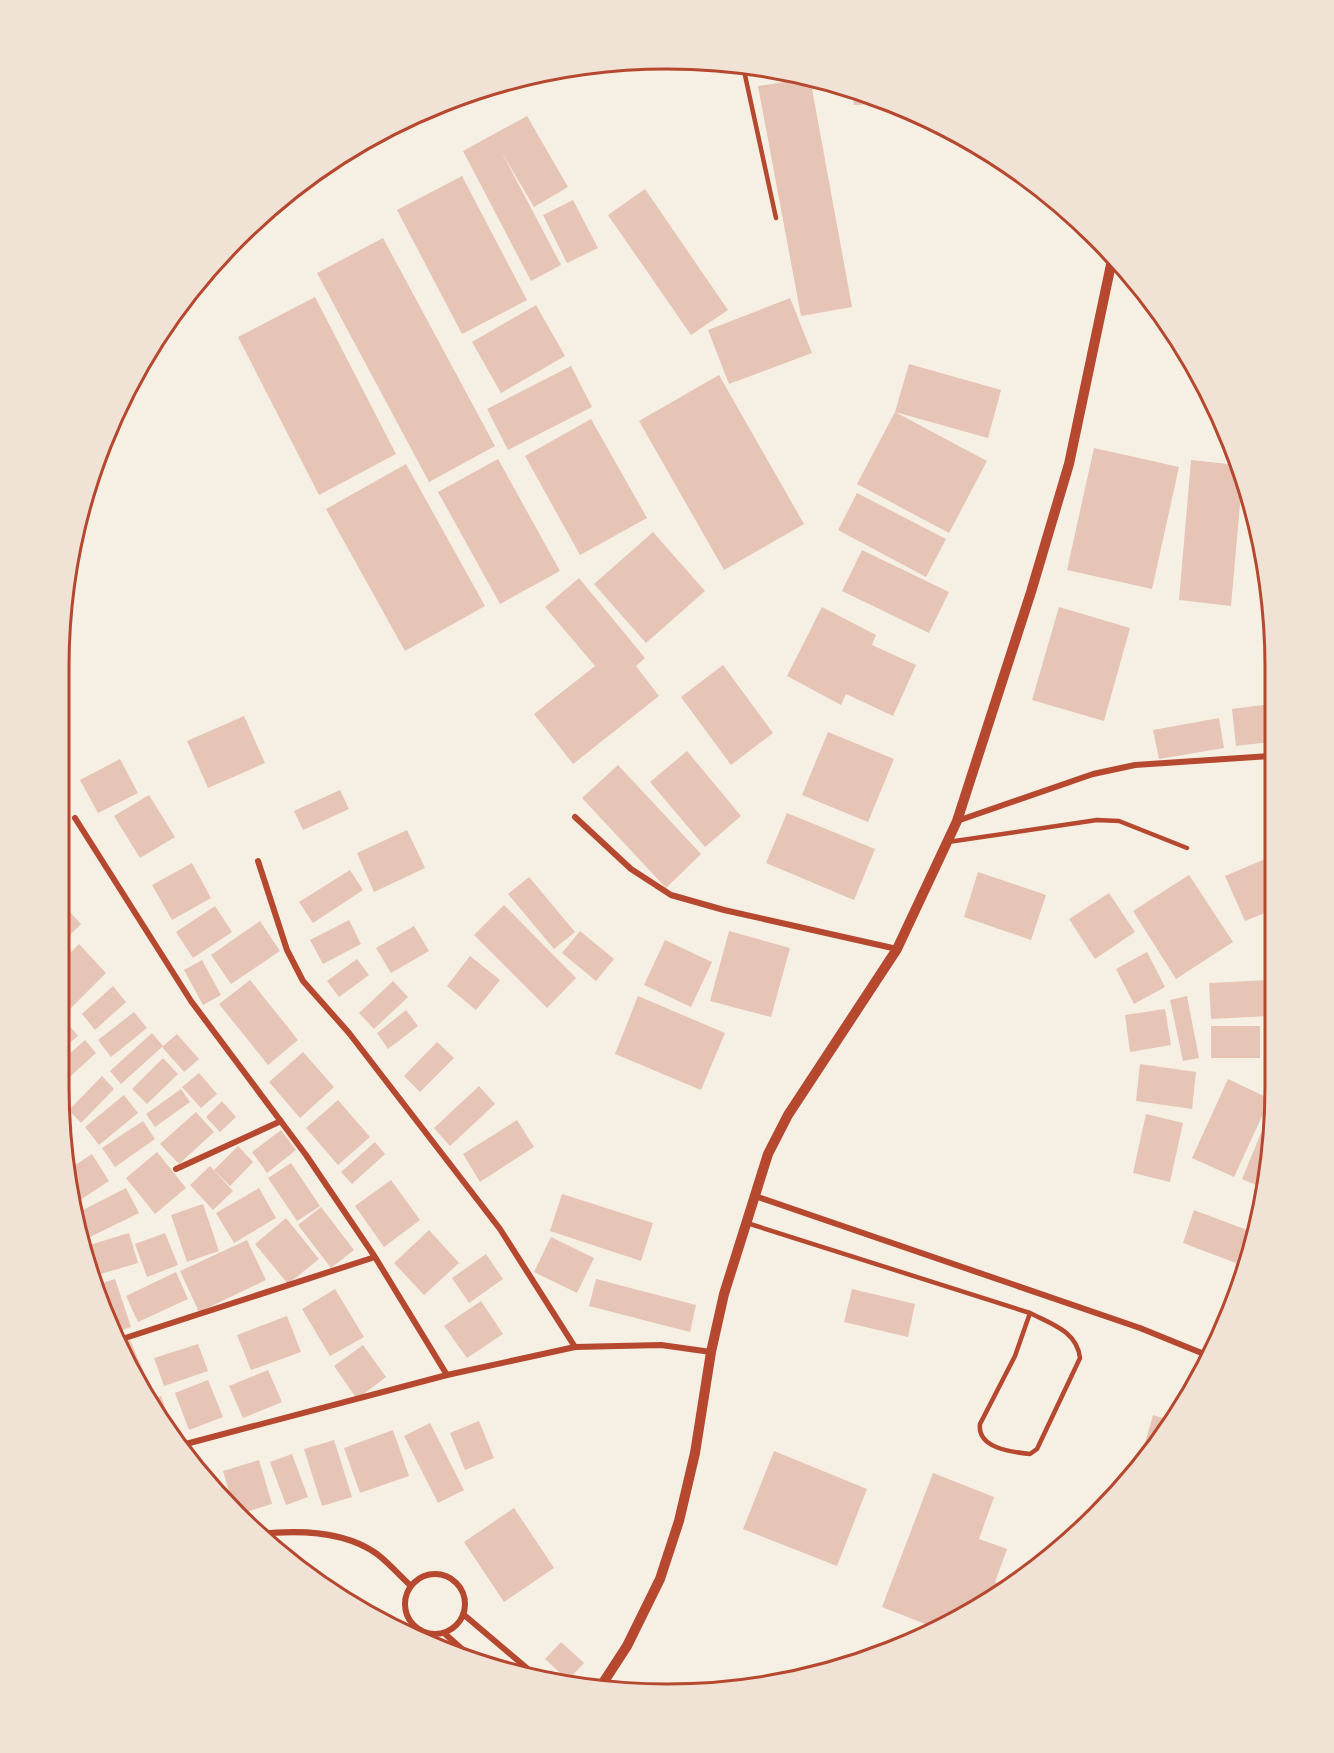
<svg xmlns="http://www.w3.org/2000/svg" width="1334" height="1753" viewBox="0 0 1334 1753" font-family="Poppins,sans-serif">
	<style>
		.building { fill: #e6c5b7 }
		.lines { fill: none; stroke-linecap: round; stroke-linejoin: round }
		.service { stroke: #b5482f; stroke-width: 4.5 }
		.minor { stroke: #b5482f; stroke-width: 6 }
		.tertiary { stroke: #b5482f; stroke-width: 10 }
		.rim { fill: none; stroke: #b5482f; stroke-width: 3 }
	</style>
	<rect width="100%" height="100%" fill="#f6efe4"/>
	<!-- building -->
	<path class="building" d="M810 78 852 307 801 316 758 86Z
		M853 91 893 103 854 105Z
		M527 116 568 187 534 207 501 151 561 265 531 281 463 151Z
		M462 176 527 300 462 334 397 210Z
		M645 189 728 310 691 335 608 215Z
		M573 200 598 248 567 263 543 215Z
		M383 238 495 446 429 482 317 273Z
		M315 297 396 454 319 495 238 337Z
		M790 298 812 353 729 384 708 330Z
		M536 305 565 356 501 393 472 342Z
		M909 364 1001 390 988 438 895 412Z
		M571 366 592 407 508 450 487 409Z
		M719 375 804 524 724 570 639 421Z
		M895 412 987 461 949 533 857 484Z
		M591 419 647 518 580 555 525 456Z
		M1094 448 1179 467 1152 589 1067 570Z
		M498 459 560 571 500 604 438 492Z
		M1191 460 1237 465 1242 482 1231 606 1179 600Z
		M406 464 485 606 405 651 326 509Z
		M857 493 946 539 926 577 838 530Z
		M653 532 705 591 646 643 594 584Z
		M862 550 949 592 929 633 842 591Z
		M1263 563 1270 588V606L1261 605Z
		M579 578 645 658 636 666 659 696 573 764 534 714 595 666 545 607Z
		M822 607 876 635 872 645 916 665 893 716 846 694 841 705 787 676Z
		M1059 607 1130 628 1104 721 1032 700Z
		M723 665 773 733 731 765 681 697Z
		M1270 704V742L1236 746 1232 709Z
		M244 716 265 763 208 788 187 741Z
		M1219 718 1224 748 1159 759 1153 730Z
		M828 732 894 759 868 822 802 795Z
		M687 751 741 816 705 847 650 782Z
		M120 759 138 793 98 813 80 780Z
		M618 765 701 854 666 888 582 798Z
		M340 790 349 809 303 830 294 811Z
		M149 795 175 837 140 858 114 816Z
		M787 813 875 849 854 900 766 863Z
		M407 830 425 868 374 892 357 853Z
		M1270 857V911L1245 921 1225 876Z
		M192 863 211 898 172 920 152 885Z
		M350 870 363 890 313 923 299 902Z
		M978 872 1046 895 1031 940 964 917Z
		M1189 875 1233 942 1176 979 1133 911Z
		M529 877 575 932 554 949 508 894Z
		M1109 893 1135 932 1095 959 1069 919Z
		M59 900 81 924 59 946Z
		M504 905 576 978 547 1008 474 935Z
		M215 906 232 932 193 958 176 932Z
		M349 920 361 944 323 964 310 940Z
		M260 921 280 951 231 984 211 955Z
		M414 926 429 951 391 973 376 948Z
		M580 931 614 959 596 981 562 953Z
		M729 931 790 948 771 1017 710 1001Z
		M665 940 712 962 691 1007 644 985Z
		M79 944 106 973 70 1009 59 998V964Z
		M1147 952 1165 987 1134 1004 1116 969Z
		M470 956 500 980 476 1010 447 986Z
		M357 959 369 975 339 997 327 981Z
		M202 960 221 995 203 1005 184 970Z
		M250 980 298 1040 268 1065 219 1004Z
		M1270 980V1016L1211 1019 1209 983Z
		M393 981 408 997 374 1029 359 1013Z
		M113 986 126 1002 95 1030 82 1014Z
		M638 996 725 1033 701 1090 615 1054Z
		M1187 996 1199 1058 1183 1061 1170 1000Z
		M1165 1009 1171 1045 1130 1052 1125 1015Z
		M406 1010 418 1026 388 1049 377 1033Z
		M134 1012 147 1028 111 1057 98 1040Z
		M62 1017 78 1036 59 1052V1020Z
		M1211 1026H1260V1058H1211Z
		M152 1033 163 1046 121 1084 110 1071Z
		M177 1034 199 1059 184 1072 162 1047Z
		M1265 1034H1270V1080H1268Z
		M85 1040 96 1053 62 1084 59 1080V1063Z
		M437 1042 454 1058 420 1092 404 1076Z
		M303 1052 334 1087 300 1118 269 1082Z
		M163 1058 178 1074 147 1104 132 1089Z
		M1140 1064 1196 1072 1192 1109 1136 1101Z
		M199 1073 217 1094 201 1108 182 1087Z
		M102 1076 114 1089 81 1123 69 1110Z
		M1228 1079 1270 1099 1234 1177 1192 1158Z
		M479 1086 495 1104 450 1146 434 1128Z
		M181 1089 190 1102 155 1127 146 1114Z
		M124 1095 138 1113 99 1145 85 1127Z
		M338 1100 370 1137 338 1165 306 1128Z
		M222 1101 236 1117 220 1132 206 1117Z
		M196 1112 214 1132 179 1164 160 1144Z
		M1146 1114 1183 1123 1170 1182 1133 1173Z
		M63 1118 73 1128 65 1136Z
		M517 1120 534 1147 480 1182 463 1154Z
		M143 1121 155 1139 115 1167 102 1148Z
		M1266 1121 1270 1123V1166L1265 1189 1242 1179Z
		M281 1130 296 1150 267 1173 252 1152Z
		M375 1142 385 1154 352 1184 341 1172Z
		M238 1146 253 1162 230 1186 214 1170Z
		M157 1152 186 1188 155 1214 126 1178Z
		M92 1154 109 1181 74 1204 69 1169Z
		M291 1163 320 1206 297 1221 268 1178Z
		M210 1166 233 1191 213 1210 190 1185Z
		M391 1180 420 1220 384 1247 355 1206Z
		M126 1188 139 1213 84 1240 77 1227 75 1214Z
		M259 1188 276 1218 234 1243 216 1213Z
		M562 1194 653 1223 641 1261 550 1231Z
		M203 1204 219 1251 187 1262 171 1215Z
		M321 1207 354 1250 331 1268 298 1225Z
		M1194 1210 1247 1230 1236 1263 1183 1243Z
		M286 1218 319 1259 288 1284 255 1244Z
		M429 1230 459 1263 424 1295 394 1263Z
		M129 1233 138 1263 94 1276 86 1246Z
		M165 1233 178 1265 147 1277 135 1244Z
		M551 1237 594 1258 577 1293 534 1272Z
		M247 1240 266 1280 199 1312 180 1271Z
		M486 1254 503 1279 469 1303 452 1278Z
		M176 1272 188 1299 138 1322 126 1296Z
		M115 1279 131 1327 116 1332 96 1285Z
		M596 1279 696 1305 690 1332 589 1306Z
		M335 1289 364 1337 330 1356 302 1309Z
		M852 1289 915 1304 908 1337 844 1322Z
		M481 1301 503 1334 467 1358 444 1326Z
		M287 1316 301 1352 251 1370 237 1335Z
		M130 1340 150 1387 141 1391 121 1344Z
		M198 1344 208 1371 164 1386 154 1358Z
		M363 1345 386 1377 357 1399 334 1366Z
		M268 1370 282 1402 243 1418 229 1386Z
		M208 1380 223 1417 189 1430 175 1393Z
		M161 1396 175 1435V1436L148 1401Z
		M1153 1415 1172 1421 1138 1468Z
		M479 1421 494 1458 465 1470 450 1433Z
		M430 1423 464 1490 438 1503 404 1436Z
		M393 1430 409 1476 360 1493 344 1448Z
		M334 1440 352 1497 322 1506 304 1449Z
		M774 1451 867 1489 837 1566 743 1529Z
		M292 1454 308 1497 286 1505 270 1462Z
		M259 1460 272 1504 236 1515 223 1471Z
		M933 1473 994 1497 979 1539 1007 1549 995 1582 1010 1588 933 1627 882 1607Z
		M514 1508 554 1568 504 1602 464 1542Z
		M561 1642 584 1663 568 1680 545 1659Z"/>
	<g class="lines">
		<!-- service -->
		<path class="service" d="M743 66 776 218
			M948 842 1097 820 1119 821 1187 848
			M747 1223 1030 1313C1051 1324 1077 1331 1080 1358L1037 1449 1030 1454C1011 1452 977 1448 980 1424L1015 1356 1030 1313"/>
		<!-- minor -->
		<path class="minor" d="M575 817 631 869 671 895 724 910 897 949
			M75 818 191 1001 306 1155 375 1257 447 1375
			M957 821 1093 774 1135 765 1270 756
			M258 861 287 950 303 981 349 1033 500 1229 575 1347
			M176 1169 281 1121
			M755 1196 1140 1328 1209 1356
			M119 1340 375 1257
			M182 1445 447 1375 575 1347 661 1345 711 1352
			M258 1534C297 1530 344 1530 377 1554 389 1563 400 1576 411 1586
			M405 1604a30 30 0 1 1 60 0a30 30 0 1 1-60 0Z
			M463 1614 542 1681
			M444 1633 471 1657"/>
		<!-- tertiary -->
		<path class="tertiary" d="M601 1686 627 1646 660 1579 679 1521 695 1453 711 1352 724 1294 768 1154 788 1115 897 949 957 821 1031 592 1069 464 1113 255"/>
	</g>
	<!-- crop -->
	<path d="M0 0H1334V1753H0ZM667 69H667A598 598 0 0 1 1265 667V1086A598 598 0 0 1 667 1684H667A598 598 0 0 1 69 1086V667A598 598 0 0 1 667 69Z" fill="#f1e2d6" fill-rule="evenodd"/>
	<path class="rim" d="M667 69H667A598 598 0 0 1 1265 667V1086A598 598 0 0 1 667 1684H667A598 598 0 0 1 69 1086V667A598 598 0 0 1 667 69Z"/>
</svg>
